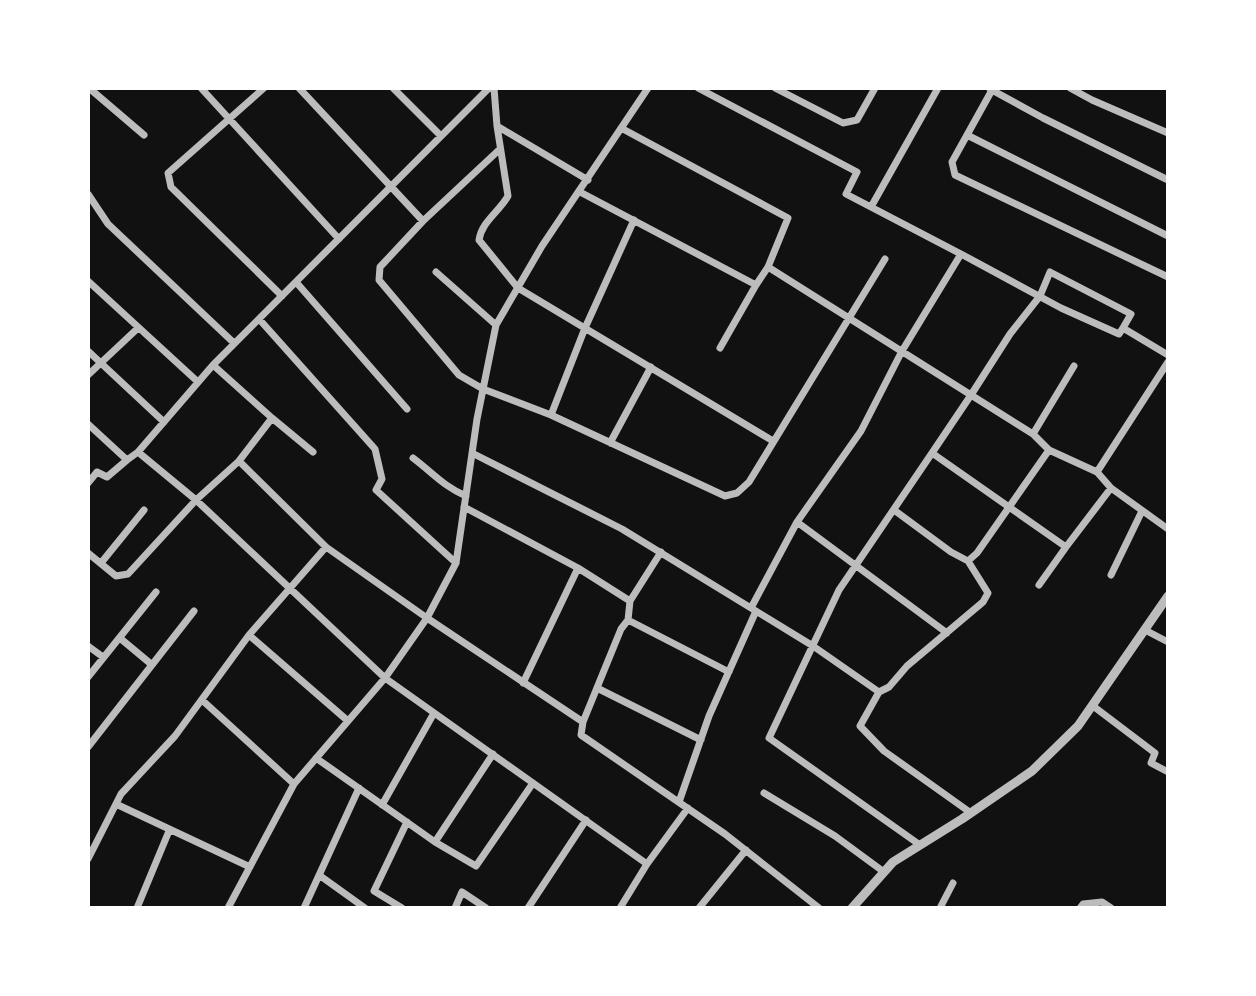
<svg xmlns="http://www.w3.org/2000/svg" width="1256" height="996" viewBox="0 0 1256 996" font-family="'DejaVu Sans',sans-serif">
	<style>
		.lines { fill: none; stroke-linecap: round; stroke-linejoin: round }
		.minor { stroke: #bcbcbc; stroke-width: 7 }
		.tertiary { stroke: #bcbcbc; stroke-width: 9 }
	</style>
	<rect width="100%" height="100%" fill="#111"/>
	<g class="lines">
		<!-- minor -->
		<path class="minor" d="M89 88 144 135
			M201 88 339 239
			M264 88 168 173 171 187 282 296
			M299 88 423 221
			M393 88 441 136
			M494 88 497 126 588 180
			M698 88 857 172 846 194 961 254
			M775 88 843 123 857 120 875 88
			M1070 88 1092 100 1168 133
			M990 89 1043 118 1168 180
			M992 90 952 162 955 175 1168 277
			M497 126 508 196C499 212 482 221 479 240L518 288 773 441
			M621 128 788 218 768 267 971 395 932 453 1066 547 1111 488 1168 529
			M967 135 1168 236
			M500 149 423 221 380 267 379 280 459 375 483 389 551 415 725 496 737 493 749 482 885 259
			M580 192 756 285 768 267
			M88 194 108 224 234 343
			M871 207 938 88
			M436 272 496 325
			M88 281 198 382
			M296 282 407 409
			M259 319 375 449 382 479 376 490 456 563
			M720 348 756 285
			M88 351 164 422
			M213 365 272 418 239 461 326 547 427 618 456 563 477 419 496 325 542 246 648 88
			M88 375 138 328
			M551 415 585 328 634 220
			M272 418 313 452
			M88 424 127 460 138 452 213 365 489 88
			M1033 434 1074 366
			M610 443 651 367
			M138 452 196 500 385 678 427 618 583 722 581 735 725 834 819 908
			M472 453 622 529 813 646 879 692
			M413 458C433 473 443 486 466 496
			M1097 472 1049 450 1033 434 971 395 1010 334 1040 296 1050 272 1131 314 1123 328 1168 355
			M88 483 97 472 107 477 127 460
			M1111 488 1097 472 1168 362
			M464 507 578 568 630 601
			M894 510 951 552 968 561 988 593 983 602 907 666 889 687 879 692 860 726 884 751 971 813
			M797 522 947 633
			M88 553 116 576 128 574 196 500 239 461
			M968 561 977 553 1049 450
			M101 563 144 510
			M1111 575 1142 511
			M1039 585 1066 547
			M751 608 797 522 861 431 902 351 961 254 1061 308 1119 334 1123 328
			M628 620 729 672
			M1145 630 1168 642
			M249 635 348 721
			M121 639 151 664
			M88 646 103 657
			M88 677 156 592
			M523 683 578 568
			M597 688 701 740
			M202 700 294 784
			M1093 706 1155 753 1151 763 1168 772
			M583 722 621 629 628 620 630 601 661 552
			M88 747 194 611
			M316 758 435 842 493 754
			M764 793 835 836 884 872
			M679 802 709 716 756 611
			M116 804 250 867
			M382 805 434 713
			M435 842 476 866 533 783
			M920 845 769 738 839 590 932 453
			M88 859 121 794 175 736 249 635 326 547
			M647 864 688 808
			M319 875 365 908
			M137 908 169 831
			M228 908 294 784 385 678 647 864 620 908
			M304 908 359 788
			M402 908 374 891 407 822
			M455 908 462 892 486 908
			M528 908 586 820
			M699 908 746 850
			M940 908 953 883
			M1080 908 1083 904 1102 902 1111 908"/>
		<!-- tertiary -->
		<path class="tertiary" d="M852 908 893 862 962 819 1032 771 1078 726 1168 596"/>
	</g>
	<!-- border -->
	<rect width="1256" height="996" fill="none" stroke="#ffffff" stroke-width="180"/>
</svg>
